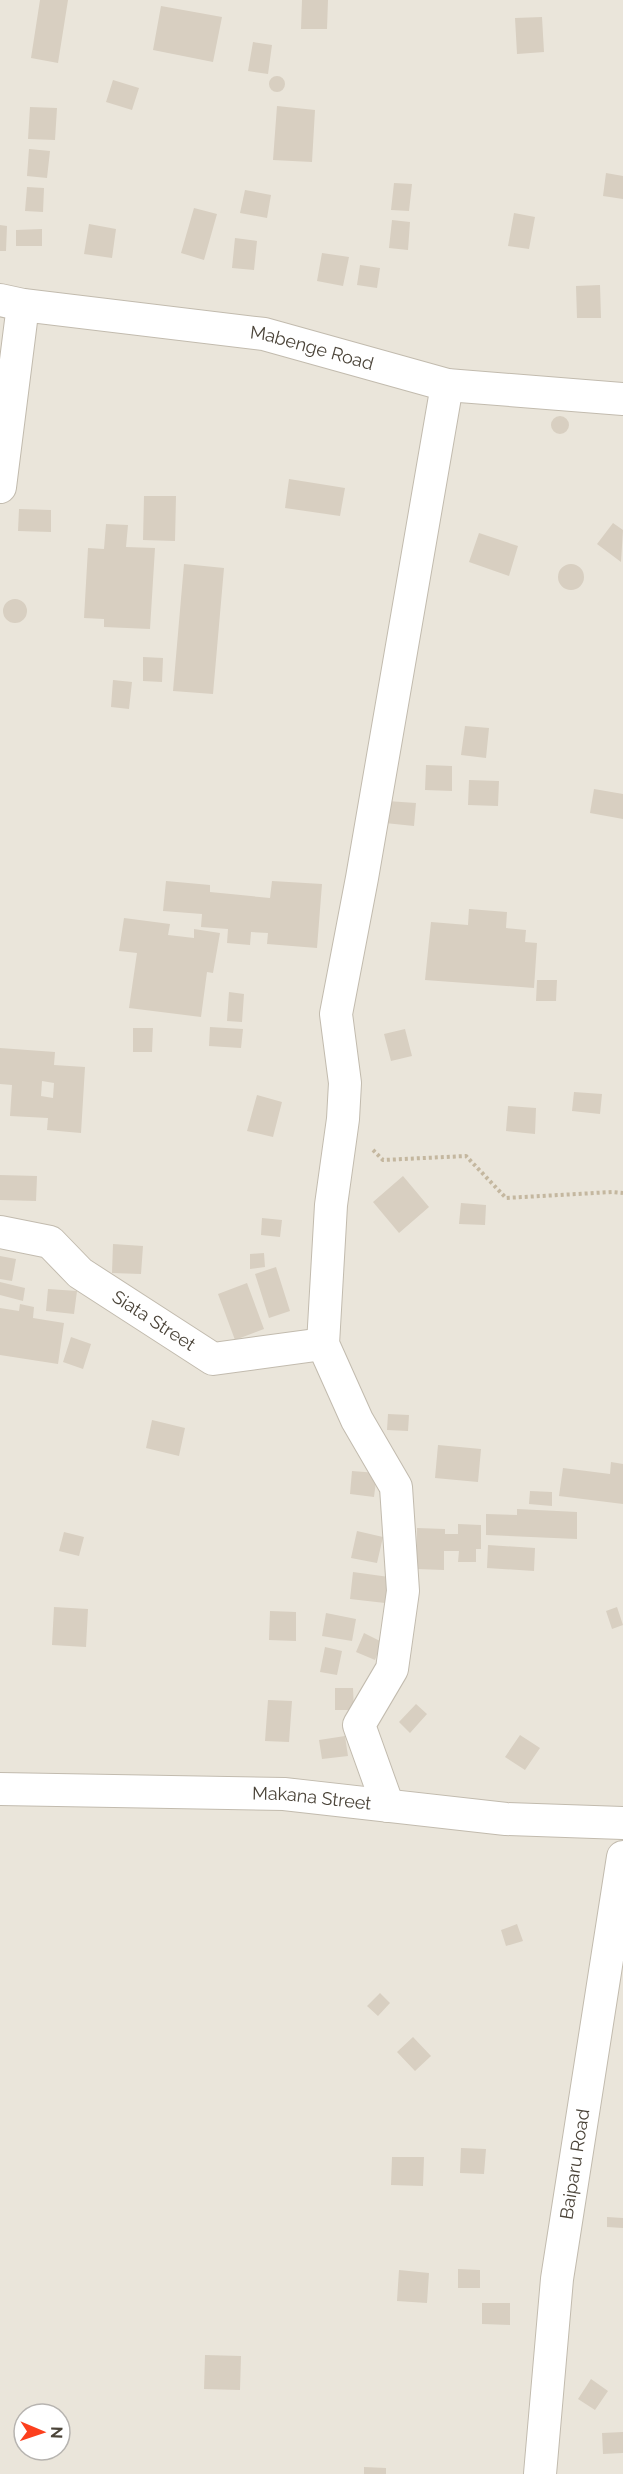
<svg xmlns="http://www.w3.org/2000/svg" width="623" height="2474" viewBox="0 0 623 2474" font-family="Raleway,sans-serif">
	<style>
		.residential { fill: #eae5da; fill-rule: evenodd }
		.building { fill: #d8cfc1; fill-rule: evenodd }
		.lines { fill: none; stroke-linecap: round; stroke-linejoin: round }
		.street-casing { stroke: #c2bbae; stroke-width: 34 }
		.path { stroke: #c4b79f; stroke-width: 4; stroke-dasharray: 3 3; stroke-linecap: butt }
		.street { stroke: #fff; stroke-width: 32 }
		.labels { text-anchor: middle; stroke-width: 4.5; stroke-linejoin: round; paint-order: stroke }
		.street-label { font-size: 18px; fill: #4b4439; stroke: #fff }
	</style>
	<rect width="100%" height="100%" fill="#f6f3ec"/>
	<!-- residential -->
	<path class="residential" d="M0 0H623V2474H0ZM24 2414H60V2450H24Z"/>
	<!-- building -->
	<path class="building" d="M40 0H68L58 63 31 58Z
		M302 0H328L327 29H301Z
		M161 6 222 17 213 62 153 50Z
		M542 17 544 52 517 54 515 18Z
		M253 42 272 45 268 74 248 71Z
		M269 84a8 8 0 1 1 16 0a8 8 0 1 1-16 0Z
		M113 80 139 88 132 110 106 102Z
		M277 106 315 110 312 162 273 160Z
		M30 107 57 108 55 140 28 139Z
		M29 149 50 151 47 178 27 176Z
		M606 173 623 176V199L603 196Z
		M394 183 412 184 409 211 391 210Z
		M27 187 44 188 43 212 25 211Z
		M245 190 271 195 267 218 240 213Z
		M194 208 217 214 204 260 181 253Z
		M514 213 535 217 529 249 508 246Z
		M392 220 410 222 408 250 389 248Z
		M89 224 116 229 112 258 84 254Z
		M0 225 7 226 6 251H0Z
		M42 229V246H16V230Z
		M235 238 257 241 254 270 232 268Z
		M322 253 349 257 343 286 317 281Z
		M360 265 380 268 377 288 357 285Z
		M600 285 601 318H577L576 286Z
		M551 425a9 9 0 1 1 18 0a9 9 0 1 1-18 0Z
		M289 479 345 488 340 516 285 508Z
		M144 496H176L175 541 143 540Z
		M19 509 51 510V532L18 531Z
		M613 523 623 530 621 562 597 544Z
		M106 524 128 525 126 547 155 548 150 629 104 627V619L84 618 88 548 104 549Z
		M479 533 518 546 509 576 469 562Z
		M558 577a13 13 0 1 1 26 0a13 13 0 1 1-26 0Z
		M184 564 224 568 213 694 173 691Z
		M3 611a12 12 0 1 1 24 0a12 12 0 1 1-24 0Z
		M143 657 163 658 162 682 143 681Z
		M113 680 132 682 129 709 111 707Z
		M465 726 489 728 486 758 461 755Z
		M426 765 452 766V791L425 790Z
		M469 780 499 781 498 806 468 805Z
		M594 789 623 794V819L590 813Z
		M387 801 416 803 414 826 385 823Z
		M166 881 210 885V892L270 898 272 881 322 884 317 948 267 944 268 933 251 932 250 945 227 943 228 929 201 927 202 914 163 911Z
		M469 909 507 912 506 928 526 930 525 942 537 943 534 988 425 980 431 922 468 925Z
		M124 918 170 924 168 935 194 938V929L220 933 213 973 207 972 201 1017 129 1008 137 953 119 951Z
		M537 980H557L556 1001H536Z
		M229 992 244 994 242 1022 227 1021Z
		M210 1027 243 1029 241 1048 209 1046Z
		M133 1028H153L152 1052H133Z
		M405 1029 412 1056 391 1061 384 1034Z
		M0 1048 55 1052 54 1065 85 1067 81 1133 47 1130 48 1118 10 1116 12 1085 0 1084ZM42 1081 54 1083 53 1098 41 1096Z
		M574 1092 602 1094 600 1114 572 1111Z
		M257 1095 282 1102 273 1137 247 1131Z
		M508 1106 536 1108 535 1134 506 1131Z
		M0 1175 37 1176 36 1201 0 1200Z
		M403 1176 429 1207 399 1233 373 1202Z
		M461 1203 486 1205 485 1225 459 1224Z
		M262 1218 282 1220 280 1237 261 1235Z
		M113 1244 143 1246 141 1274 112 1273Z
		M264 1253 265 1267 250 1269V1254Z
		M0 1256 16 1259 12 1281 0 1279Z
		M276 1267 290 1311 269 1318 255 1274Z
		M0 1282 25 1288 23 1301 0 1295Z
		M247 1283 264 1329 235 1340 218 1294Z
		M48 1289 77 1291 74 1314 46 1311Z
		M20 1304 34 1307 33 1318 64 1323 58 1364 0 1355V1308L19 1311Z
		M71 1337 91 1344 83 1369 63 1362Z
		M388 1414 409 1415 408 1431 387 1430Z
		M152 1420 185 1428 179 1456 146 1448Z
		M438 1445 481 1449 478 1482 435 1478Z
		M611 1462 623 1464V1504L559 1496 563 1468 610 1474Z
		M352 1471 377 1473 374 1497 350 1494Z
		M530 1491 552 1492V1506L529 1504Z
		M517 1509 577 1512V1539L486 1535V1514L517 1515Z
		M458 1524 481 1525V1549H476V1562H458L459 1551H444V1570L417 1569V1528L445 1529V1534H458Z
		M357 1531 383 1537 377 1563 351 1558Z
		M64 1532 84 1537 79 1556 59 1551Z
		M488 1545 535 1548 534 1571 487 1568Z
		M353 1572 389 1577 385 1603 350 1599Z
		M54 1607 88 1609 86 1647 52 1645Z
		M617 1607 623 1625 612 1629 606 1611Z
		M270 1611 296 1612V1641L269 1640Z
		M326 1613 356 1619 352 1641 322 1636Z
		M364 1633 382 1642 375 1660 356 1652Z
		M325 1647 342 1651 337 1675 320 1672Z
		M335 1688H353L354 1710H335Z
		M268 1700 292 1701 289 1742 265 1741Z
		M416 1704 427 1714 410 1733 399 1722Z
		M520 1735 540 1748 525 1770 505 1757Z
		M345 1736 348 1756 322 1759 319 1740Z
		M517 1924 523 1941 506 1946 501 1930Z
		M380 1993 390 2003 378 2016 367 2006Z
		M413 2037 431 2056 415 2071 397 2052Z
		M461 2148 486 2149 484 2174 460 2173Z
		M392 2157H424L423 2186 391 2185Z
		M607 2217 623 2218V2228L607 2227Z
		M458 2269 480 2270V2288H458Z
		M399 2270 429 2273 427 2303 397 2301Z
		M482 2303H510V2325L482 2324Z
		M205 2355 241 2356 240 2390 204 2389Z
		M591 2379 608 2391 595 2410 578 2399Z
		M623 2432V2453L603 2454 602 2433Z
		M364 2467 386 2468V2474H364Z"/>
	<g class="lines">
		<defs>
			<g id="street">
				<path id="s1" d="M0 300 23 305 264 334 447 385 623 399"/>
				<path d="M0 487 23 305"/>
				<path id="s2" d="M0 1232 50 1242 80 1273 213 1359 323 1344"/>
				<path id="s3" d="M0 1789 284 1794 506 1819 623 1823"/>
				<path d="M388 1806 359 1725 392 1669 403 1591 396 1487 357 1420 323 1344 331 1205 343 1119 345 1083 336 1014 362 878 447 385"/>
				<path id="s4" d="M540 2474 557 2279 623 1857"/>
			</g>
		</defs>
		<!-- street casing -->
		<use href="#street" class="street-casing"/>
		<!-- path -->
		<path class="path" d="M373 1150 383 1160 466 1156 506 1198 612 1192 623 1193"/>
		<!-- street -->
		<use href="#street" class="street"/>
	</g>
	<g class="labels">
		<!-- street labels -->
		<g class="street-label">
			<text dy="6" stroke="none"><textPath href="#s1" startOffset="316">Mabenge Road</textPath></text>
			<text dy="6" stroke="none"><textPath href="#s2" startOffset="182">Siata Street</textPath></text>
			<text dy="6" stroke="none"><textPath href="#s3" startOffset="312">Makana Street</textPath></text>
			<text dy="6" stroke="none"><textPath href="#s4" startOffset="312">Baiparu Road</textPath></text>
		</g>
	</g>
	<!-- north arrow -->
	<g transform="translate(42 2432) rotate(92)"><circle r="28" fill="#ffffff" stroke="#b7b4b0" stroke-width="1.5"/>
	<path d="M0-4.5L10 22L0 15L-10 22Z" fill="#fc3f1d"/>
	<text y="-9" font-size="16" font-weight="bold" text-anchor="middle" fill="#4b4439">N</text>
	</g>
</svg>
